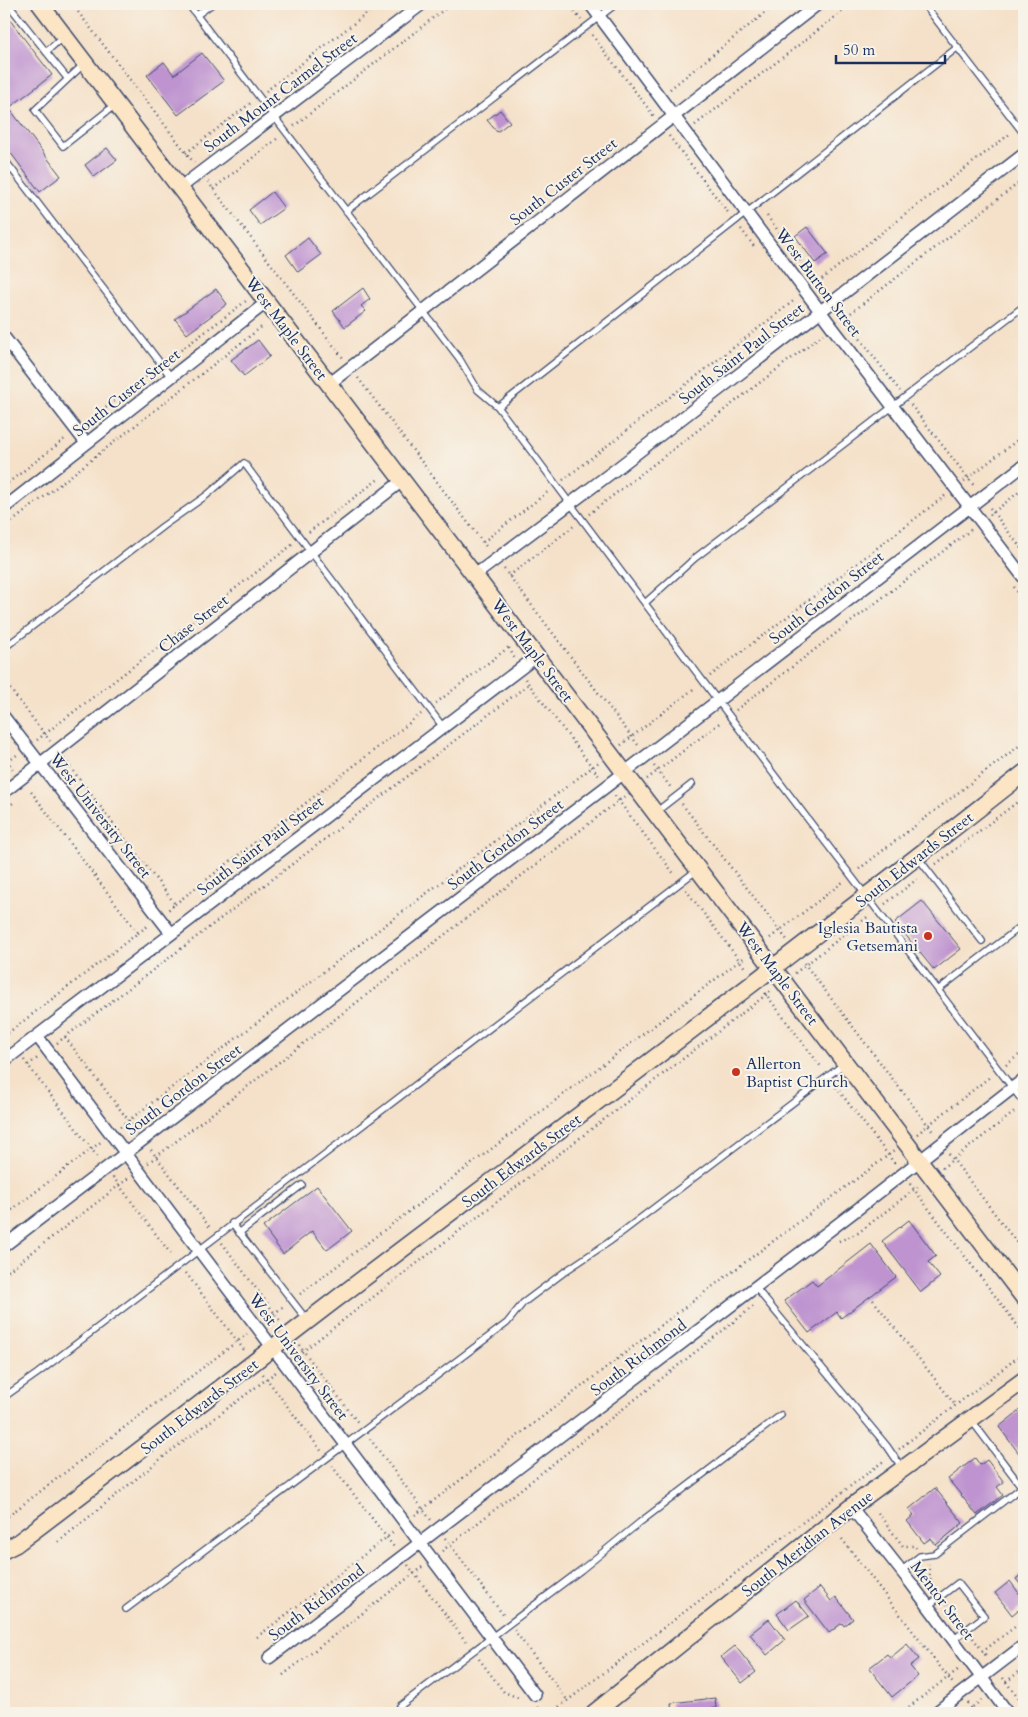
<svg xmlns="http://www.w3.org/2000/svg" width="1028" height="1717" viewBox="0 0 1028 1717" font-family="Cardo,serif">
	<style>
		.building { fill: #be93d0 }
		.lines { fill: none; stroke-linecap: round; stroke-linejoin: round }
		.lane-casing { stroke: #3c4a6e; stroke-width: 8 }
		.street-casing { stroke: #3c4a6e; stroke-width: 14 }
		.secondary-casing { stroke: #3c4a6e; stroke-width: 19 }
		.path { stroke: #3c4a6e; stroke-width: 2.5; stroke-dasharray: 1 4; stroke-linecap: butt }
		.lane { stroke: #fff; stroke-width: 5.5 }
		.street { stroke: #fff; stroke-width: 11 }
		.secondary { stroke: #fce5c4; stroke-width: 16 }
		.poi-dot { fill: #c8321e; stroke: #f7f3e8; stroke-width: 2 }
		.labels { text-anchor: middle; stroke-width: 4; stroke-linejoin: round; paint-order: stroke }
		.street-label { font-size: 16px; fill: #1b2f5e; stroke: #f7f3e8 }
		.poi-label { font-size: 16px; fill: #1b2f5e; stroke: #f7f3e8; text-anchor: end }
	</style>
	<rect width="100%" height="100%" fill="#f7f3e8"/>
	<filter id="ink" filterUnits="userSpaceOnUse"><feTurbulence type="fractalNoise" baseFrequency=".02" numOctaves="2"/><feDisplacementMap in="SourceGraphic" scale="10" xChannelSelector="R" yChannelSelector="G"/><feConvolveMatrix kernelMatrix="1 2 1 2 8 2 1 2 1" color-interpolation-filters="sRGB"/></filter>
	<filter id="wash" filterUnits="userSpaceOnUse"><feTurbulence type="fractalNoise" baseFrequency=".0096" numOctaves="4" result="noise"/><feDisplacementMap in="SourceGraphic" scale="20" xChannelSelector="R" yChannelSelector="G"/><feGaussianBlur stdDeviation="1.12" result="paint"/><feColorMatrix in="noise" values="0 0 0 0 0 0 0 0 0 0 0 0 0 0 0 0 0 1.4 0 .05"/><feComposite in="paint" operator="in"/></filter>
	<g filter="url(#wash)">
		<rect width="100%" height="100%" fill="#f5e1c9"/>
		<g id="blocks">
			<!-- building -->
			<path class="building" d="M6 15 52 75 9 108 61 176 40 192 4 144V17Z
				M202 53 224 81 178 115 147 75 164 62 174 75Z
				M500 110 510 122 497 132 487 120Z
				M107 148 117 160 94 177 85 165Z
				M272 192 284 208 260 225 249 210Z
				M807 227 828 254 815 263 795 236Z
				M308 238 321 255 298 272 286 255Z
				M363 288 370 299 361 306 366 311 345 327 333 311Z
				M216 289 227 304 187 334 175 319Z
				M258 340 270 356 244 376 231 360Z
				M922 901 961 949 934 970 895 922Z
				M317 1186 352 1231 327 1250 312 1231 283 1254 263 1227Z
				M909 1220 936 1256 928 1262 940 1277 921 1292 882 1241Z
				M871 1244 896 1277 841 1318 837 1312 809 1333 784 1301 812 1280 817 1286Z
				M1024 1407V1460L999 1427Z
				M975 1458 980 1465 987 1460 1004 1482 997 1487 1003 1495 977 1515 948 1479Z
				M935 1488 963 1523 936 1545 931 1538 924 1543 907 1521 914 1515 909 1509Z
				M1024 1572V1589L1016 1579Z
				M1010 1581 1024 1600V1605L1012 1615 995 1593Z
				M820 1587 831 1601 836 1597 853 1619 844 1626 842 1623 829 1633 804 1600Z
				M796 1600 809 1616 789 1630 777 1614Z
				M769 1619 785 1640 767 1655 750 1634Z
				M907 1644 919 1659 910 1666 918 1676 892 1697 869 1668 887 1654 890 1658Z
				M735 1646 756 1672 742 1683 721 1657Z
				M715 1698 716 1708 672 1713 671 1703Z"/>
		</g>
	</g>
	<g filter="url(#ink)">
		<use href="#blocks" fill-opacity="0" stroke="#3c4a6e" stroke-width="1"/>
		<g class="lines">
			<defs>
				<path id="lane" d="M8 4 67 78
					M188 4 459 358 478 390 498 407 718 701 1024 1103
					M924 4 1024 134
					M197 15 212 4
					M46 52 63 37
					M84 64 35 110 63 146 115 105
					M4 159 171 377
					M346 211 616 4
					M498 407 958 47
					M645 603 695 558 1024 306
					M4 648 163 526 207 495 244 463 443 727
					M656 812 692 784
					M919 859 982 941
					M938 990 1024 924
					M232 1223 307 1320
					M239 1233 302 1185
					M755 1287 887 1446 902 1468
					M4 1397 38 1373 697 870
					M972 1421 1024 1490
					M901 1571 920 1556 935 1554 1022 1487
					M928 1606 958 1583 984 1616 953 1640
					M126 1609 507 1323 523 1303 567 1270 609 1242 844 1064
					M400 1706 581 1570 639 1523 781 1415"/>
				<path id="street" d="M590 4 832 327 1024 578
					M181 187 422 4
					M4 337 86 443
					M329 384 818 4
					M4 508 267 302
					M475 575 615 470 1024 154
					M4 717 171 933
					M4 792 403 480
					M37 1036 535 1695
					M4 1061 537 656
					M4 1246 607 786 1024 465
					M851 1507 910 1582 1008 1713
					M269 1658 859 1208 1024 1079
					M935 1713 1024 1645"/>
				<path id="secondary" d="M40 4 1024 1298
					M4 1550 16 1544C123 1464 229 1381 335 1300 566 1125 797 952 1024 773
					M594 1713 851 1507 1024 1380"/>
			</defs>
			<!-- lane casing -->
			<use href="#lane" class="lane-casing"/>
			<!-- street casing -->
			<use href="#street" class="street-casing"/>
			<!-- secondary casing -->
			<use href="#secondary" class="secondary-casing"/>
			<!-- path -->
			<path class="path" d="M72 4 194 163
				M568 4 581 20
				M592 35 654 116
				M670 89 776 4
				M266 91 379 4
				M695 125 852 4
				M294 126 451 4
				M669 136 730 215
				M186 153 252 102
				M208 182 343 358
				M213 189 278 138
				M767 216 825 293
				M741 229 756 249
				M818 282 1011 133
				M839 311 900 391
				M843 319 1024 179
				M169 359 246 301
				M358 378 488 549
				M911 405 975 487
				M86 423 155 370
				M563 480 796 299
				M964 481 1024 435
				M4 486 66 438
				M990 508 1024 552
				M589 514 823 334
				M990 515 1024 488
				M4 528 264 325
				M309 532 380 478
				M483 542 549 491
				M504 569 638 745
				M509 576 575 525
				M1014 587 1024 601
				M509 648 515 659
				M710 676 946 495
				M525 679 599 776
				M4 681 50 741
				M436 703 509 647
				M736 710 972 529
				M37 740 292 545
				M621 745 696 687
				M4 756 13 769
				M64 759 175 904 168 910
				M4 765 18 754
				M654 766 672 789
				M647 779 722 721
				M615 796 675 875
				M682 804 787 940
				M4 810 13 803
				M936 864 1024 797
				M859 869 1024 742
				M686 890 746 969
				M175 904 421 714
				M885 904 920 877
				M138 933 150 924
				M770 938 843 882
				M804 963 934 1133
				M795 973 870 915
				M765 993 822 1068
				M4 1036 138 933 29 789
				M65 1037 135 1129
				M57 1043 529 684
				M24 1060 99 1159
				M28 1065 39 1057
				M1006 1065 1024 1051
				M833 1083 895 1164
				M120 1127 599 762
				M917 1134 991 1076
				M151 1150 211 1229
				M949 1154 1024 1252
				M148 1163 625 796
				M942 1168 1017 1110
				M113 1177 173 1257
				M910 1184 1024 1334
				M4 1216 102 1141
				M839 1241 858 1233 920 1185
				M222 1243 282 1323
				M186 1273 244 1350
				M4 1274 130 1177
				M300 1294 746 956
				M873 1300 956 1406
				M266 1320 285 1305
				M1024 1335V1344
				M299 1345 359 1424
				M294 1358 771 991
				M263 1374 322 1452
				M370 1439 431 1520
				M899 1449 1022 1354 1024 1344
				M332 1466 394 1547
				M878 1513 903 1546H915L916 1548
				M415 1515 673 1316 894 1151
				M4 1519 247 1334
				M445 1538 504 1616
				M842 1539 954 1685
				M58 1542 167 1454 276 1372
				M442 1551 754 1306
				M928 1564 931 1583 936 1589
				M408 1565 467 1643
				M947 1604 960 1621
				M514 1630 568 1701
				M257 1637 395 1531
				M973 1638 987 1657
				M982 1652 1024 1620
				M479 1659 504 1692 521 1699
				M283 1675 422 1567
				M1003 1678 1024 1706
				M1006 1682 1024 1668
				M968 1703 975 1713
				M537 1707 541 1713
				M551 1713 885 1460
				M901 1713 959 1669
				M965 1713 983 1699"/>
			<!-- lane -->
			<use href="#lane" class="lane"/>
			<!-- street -->
			<use href="#street" class="street"/>
			<!-- secondary -->
			<use href="#secondary" class="secondary"/>
		</g>
	</g>
	<!-- markers -->
	<g class="poi-dot">
		<circle cx="928" cy="936" r="5"/>
		<circle cx="736" cy="1072" r="5"/>
	</g>
	<g class="labels">
		<!-- street labels -->
		<g class="street-label">
			<text transform="translate(280 92) rotate(-37)" y="6">South Mount Carmel Street</text>
			<text transform="translate(563 181) rotate(-38)" y="6">South Custer Street</text>
			<text transform="translate(819 282) rotate(53)" y="6">West Burton Street</text>
			<text transform="translate(287 328) rotate(53)" y="6">West Maple Street</text>
			<text transform="translate(741 353) rotate(-38)" y="6">South Saint Paul Street</text>
			<text transform="translate(126 392) rotate(-38)" y="6">South Custer Street</text>
			<text transform="translate(826 597) rotate(-38)" y="6">South Gordon Street</text>
			<text transform="translate(193 623) rotate(-38)" y="6">Chase Street</text>
			<text transform="translate(533 650) rotate(53)" y="6">West Maple Street</text>
			<text transform="translate(101 815) rotate(52)" y="6">West University Street</text>
			<text transform="translate(505 844) rotate(-37)" y="6">South Gordon Street</text>
			<text transform="translate(260 845) rotate(-37)" y="6">South Saint Paul Street</text>
			<text transform="translate(914 859) rotate(-38)" y="6">South Edwards Street</text>
			<text transform="translate(778 973) rotate(53)" y="6">West Maple Street</text>
			<text transform="translate(183 1089) rotate(-37)" y="6">South Gordon Street</text>
			<text transform="translate(521 1160) rotate(-37)" y="6">South Edwards Street</text>
			<text transform="translate(299 1356) rotate(53)" y="6">West University Street</text>
			<text transform="translate(638 1357) rotate(-37)" y="6">South Richmond</text>
			<text transform="translate(199 1406) rotate(-38)" y="6">South Edwards Street</text>
			<text transform="translate(807 1543) rotate(-38)" y="6">South Meridian Avenue</text>
			<text transform="translate(943 1600) rotate(53)" y="6">Mentor Street</text>
			<text transform="translate(316 1602) rotate(-37)" y="6">South Richmond</text>
		</g>
		<!-- poi labels -->
		<g class="poi-label">
			<text x="918" y="933">Iglesia Bautista<tspan x="918" dy="18">Getsemani</tspan></text>
			<text x="746" y="1069" text-anchor="start">Allerton<tspan x="746" dy="18">Baptist Church</tspan></text>
		</g>
	</g>
	<!-- margin -->
	<rect width="1028" height="1717" fill="none" stroke="#f7f3e8" stroke-width="20"/>
	<!-- scale -->
	<path d="M836 55v8h109v-8" fill="none" stroke="#1b2f5e" stroke-width="2.5"/>
	<text x="843" y="55" font-size="15" fill="#1b2f5e" stroke="#f7f3e8" stroke-width="4" paint-order="stroke">50 m</text>
</svg>
